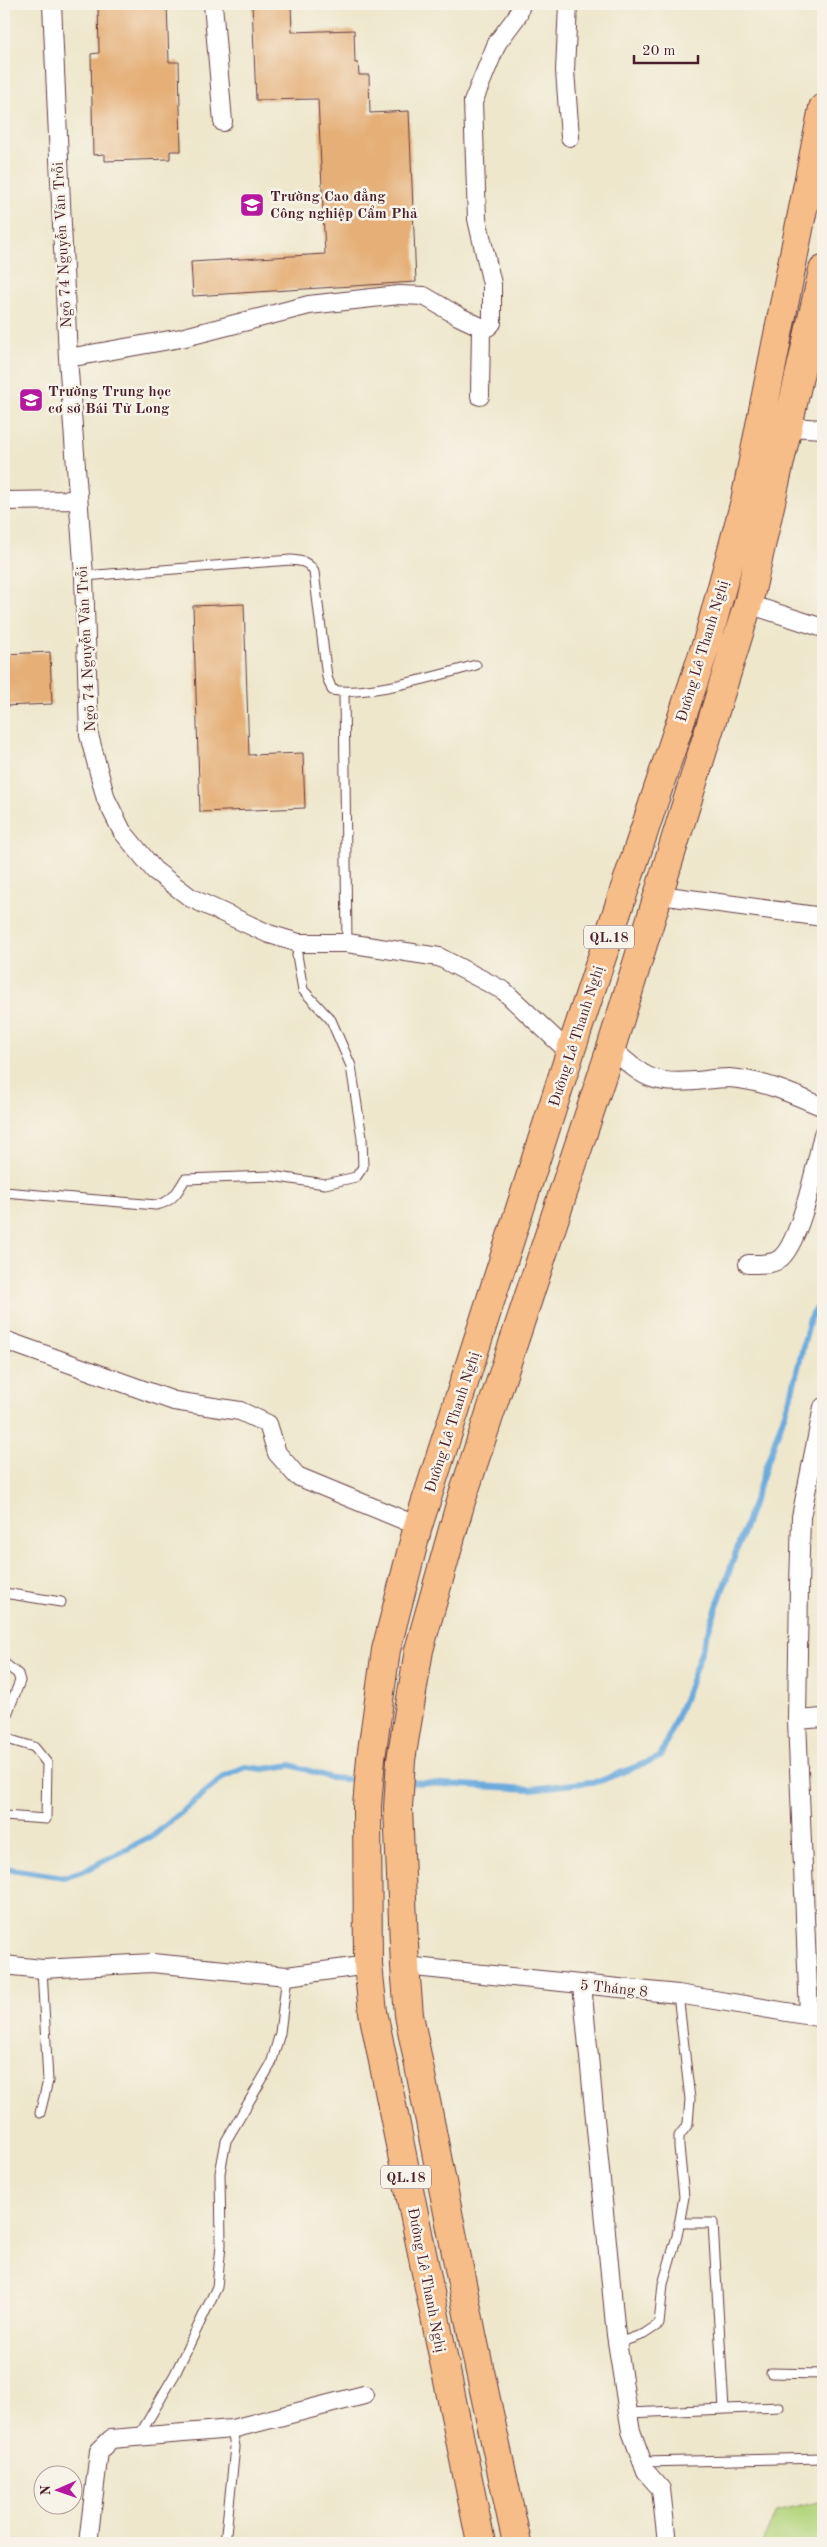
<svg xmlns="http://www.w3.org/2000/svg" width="827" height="2547" viewBox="0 0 827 2547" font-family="'Old Standard TT',serif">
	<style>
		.green { fill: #b3d57d; stroke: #7e7a54 }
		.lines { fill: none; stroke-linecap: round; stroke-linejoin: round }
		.stream { stroke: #6aaadd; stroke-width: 6 }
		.building { fill: #e5af77 }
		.lane-casing { stroke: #633d43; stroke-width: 11 }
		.street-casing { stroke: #633d43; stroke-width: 20 }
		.highway-casing { stroke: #633d43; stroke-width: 30 }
		.lane { stroke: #fff; stroke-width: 9 }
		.street { stroke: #fff; stroke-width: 18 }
		.highway { stroke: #f7bd88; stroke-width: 28 }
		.labels { text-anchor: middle; stroke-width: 5; stroke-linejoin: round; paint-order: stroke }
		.shield { fill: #f7f3e8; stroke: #7e5f64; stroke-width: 1 }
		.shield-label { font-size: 14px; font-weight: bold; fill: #4a1f2b }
		.poi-label { font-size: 15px; font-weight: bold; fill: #4a1f2b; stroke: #f7f3e8; text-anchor: start }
		.street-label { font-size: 15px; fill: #4a1f2b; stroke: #f7f3e8 }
	</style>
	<rect width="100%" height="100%" fill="#f7f3e8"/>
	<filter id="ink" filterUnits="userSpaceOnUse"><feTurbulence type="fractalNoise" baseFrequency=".02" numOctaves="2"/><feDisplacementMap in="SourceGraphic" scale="10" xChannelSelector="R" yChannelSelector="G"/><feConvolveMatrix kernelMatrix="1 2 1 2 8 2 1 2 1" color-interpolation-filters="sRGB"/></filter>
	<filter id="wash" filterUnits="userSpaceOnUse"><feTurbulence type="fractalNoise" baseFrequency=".0096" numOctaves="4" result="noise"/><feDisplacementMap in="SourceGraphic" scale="20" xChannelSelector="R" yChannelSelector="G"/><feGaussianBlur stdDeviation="1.12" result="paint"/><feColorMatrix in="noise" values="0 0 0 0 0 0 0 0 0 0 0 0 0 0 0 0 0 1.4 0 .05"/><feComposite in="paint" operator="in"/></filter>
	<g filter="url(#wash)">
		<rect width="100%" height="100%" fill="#eee7cc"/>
		<!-- green -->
		<path class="green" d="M823 2501V2543H762L776 2512Z"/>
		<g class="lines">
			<!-- stream -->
			<path class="stream" d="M407 1782 531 1789 600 1781 660 1757 687 1692 792 1392 810 1318 823 1300
				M4 1868 64 1877 88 1869 154 1835 225 1776 245 1767 264 1769 291 1765 332 1778 362 1780"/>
		</g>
		<g id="blocks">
			<!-- building -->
			<path class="building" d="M98 4H167L169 62H179L181 151H170V159L105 161V154L93 155 91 54 99 53Z
				M252 4H291L292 32 354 30 355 63H358L359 75H369L370 113 409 111 416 282 193 296 191 262 325 254 318 99 256 100Z
				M244 604 249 755 303 753 305 808 200 812 193 606Z
				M50 652 52 704 4 706V654Z"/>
		</g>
	</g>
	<g filter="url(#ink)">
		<use href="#blocks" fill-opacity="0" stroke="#633d43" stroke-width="1"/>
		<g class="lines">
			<defs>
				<path id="lane" d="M84 576 291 560C302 561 309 562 314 572L327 677 332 690C365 697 441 675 476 665
					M344 692 347 943
					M4 1192 156 1205C172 1202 177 1193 185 1179L272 1176 325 1184 356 1177 363 1167 362 1138 351 1066 331 1020 303 990 297 955 299 943
					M4 1593 61 1602
					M4 1663 18 1674 20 1681 4 1722
					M4 1738 34 1747 47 1763 46 1819 4 1816
					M40 2113 48 2081 42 1969
					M679 2223H713L724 2409
					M618 2343 644 2334 659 2324 663 2284 677 2236 684 2197 679 2147V2136L688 2124 690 2099 678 1994
					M771 2373 823 2374
					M628 2413 779 2407
					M139 2436 175 2374 217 2287 221 2245 220 2173 226 2141 271 2064 280 2033 287 1976
					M642 2462 823 2458
					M225 2543 235 2447 232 2429"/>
				<path id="street" d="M52 4 68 358 84 576 89 735 106 799 122 831 154 870 191 898 269 934 299 943H347L439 957 504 991 570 1053
					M213 4 223 122
					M568 4 565 71 570 137
					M68 358 181 338 309 305 399 295 424 296 458 316 481 327H488L492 323V284L477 219 473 102 497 43 518 15 521 4
					M480 396 481 327
					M790 427 823 429
					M4 501 77 500
					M748 604 823 628
					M660 895 823 917
					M611 1048C643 1076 650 1085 695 1081 706 1080 718 1078 729 1078 762 1080 793 1094 823 1107
					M748 1264C758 1264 770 1265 778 1260 800 1247 817 1160 823 1134
					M4 1340 174 1401 240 1411 268 1424 277 1453 297 1476 418 1526
					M797 1720 823 1718
					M4 1965 42 1969 152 1963 287 1976 368 1965
					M405 1966 678 1994 823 2018
					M582 1985 616 2335 628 2413 631 2431 646 2472 661 2489 667 2543
					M809 2015 797 1720 799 1586 801 1517 823 1407
					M88 2543 99 2451 111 2439 232 2429 364 2395"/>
				<path id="highway" d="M481 2543 373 2012 368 1965 367 1806 371 1758 386 1650 418 1526 570 1053 708 639 745 501 823 108
					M517 2543 473 2339 409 2015 405 1966 398 1808 401 1760 419 1650 461 1501 611 1048 748 604 823 270"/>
			</defs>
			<!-- lane casing -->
			<use href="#lane" class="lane-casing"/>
			<!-- street casing -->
			<use href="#street" class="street-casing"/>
			<!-- highway casing -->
			<use href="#highway" class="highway-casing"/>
			<!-- lane -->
			<use href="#lane" class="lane"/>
			<!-- street -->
			<use href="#street" class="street"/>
			<!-- highway -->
			<use href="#highway" class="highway"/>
		</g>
	</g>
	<!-- icons -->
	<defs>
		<symbol id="university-square" viewBox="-11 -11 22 22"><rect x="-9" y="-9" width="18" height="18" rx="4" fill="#b5179e" stroke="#f7f3e8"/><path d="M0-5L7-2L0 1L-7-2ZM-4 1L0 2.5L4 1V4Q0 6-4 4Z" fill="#fff"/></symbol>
		<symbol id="school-square" viewBox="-11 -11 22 22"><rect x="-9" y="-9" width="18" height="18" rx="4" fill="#b5179e" stroke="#f7f3e8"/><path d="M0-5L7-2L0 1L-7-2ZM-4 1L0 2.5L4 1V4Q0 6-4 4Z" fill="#fff"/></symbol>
	</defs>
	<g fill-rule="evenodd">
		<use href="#university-square" x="238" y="191" width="28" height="28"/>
		<use href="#school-square" x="17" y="386" width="28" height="28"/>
	</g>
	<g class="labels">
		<!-- shield labels -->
		<g class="shield">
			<rect x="584" y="925.5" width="50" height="23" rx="4"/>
			<rect x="381" y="2165.5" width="50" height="23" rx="4"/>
		</g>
		<g class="shield-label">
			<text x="609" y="942">QL.18</text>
			<text x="406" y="2182">QL.18</text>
		</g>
		<!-- poi labels -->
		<g class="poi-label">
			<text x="270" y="201">Trường Cao đẳng<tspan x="270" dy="17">Công nghiệp Cẩm Phả</tspan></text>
			<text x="48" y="396">Trường Trung học<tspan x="48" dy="17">cơ sở Bái Tử Long</tspan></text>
		</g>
		<!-- street labels -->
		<g class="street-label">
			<text transform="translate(62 245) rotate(-93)" y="5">Ngõ 74 Nguyễn Văn Trỗi</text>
			<text transform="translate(86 649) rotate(-93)" y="5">Ngõ 74 Nguyễn Văn Trỗi</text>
			<text transform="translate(702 651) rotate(-73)" y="5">Đường Lê Thanh Nghị</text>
			<text transform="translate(576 1036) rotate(-72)" y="5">Đường Lê Thanh Nghị</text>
			<text transform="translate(452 1422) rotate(-72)" y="5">Đường Lê Thanh Nghị</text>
			<text transform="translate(614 1988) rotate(6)" y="5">5 Tháng 8</text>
			<text transform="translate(427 2280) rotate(79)" y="5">Đường Lê Thanh Nghị</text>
		</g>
	</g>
	<!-- margin -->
	<rect width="827" height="2547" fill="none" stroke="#f7f3e8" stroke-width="20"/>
	<!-- north arrow -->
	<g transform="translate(58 2490) rotate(268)"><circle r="24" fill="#f7f3e8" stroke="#b29e9c"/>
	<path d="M0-4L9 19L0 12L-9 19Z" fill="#b5179e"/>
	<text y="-8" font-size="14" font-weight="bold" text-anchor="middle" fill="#4a1f2b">N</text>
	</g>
	<!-- scale -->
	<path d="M634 55v8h64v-8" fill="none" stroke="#4a1f2b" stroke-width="2.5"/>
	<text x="642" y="55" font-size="15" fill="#4a1f2b" stroke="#f7f3e8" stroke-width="4" paint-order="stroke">20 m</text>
</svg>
